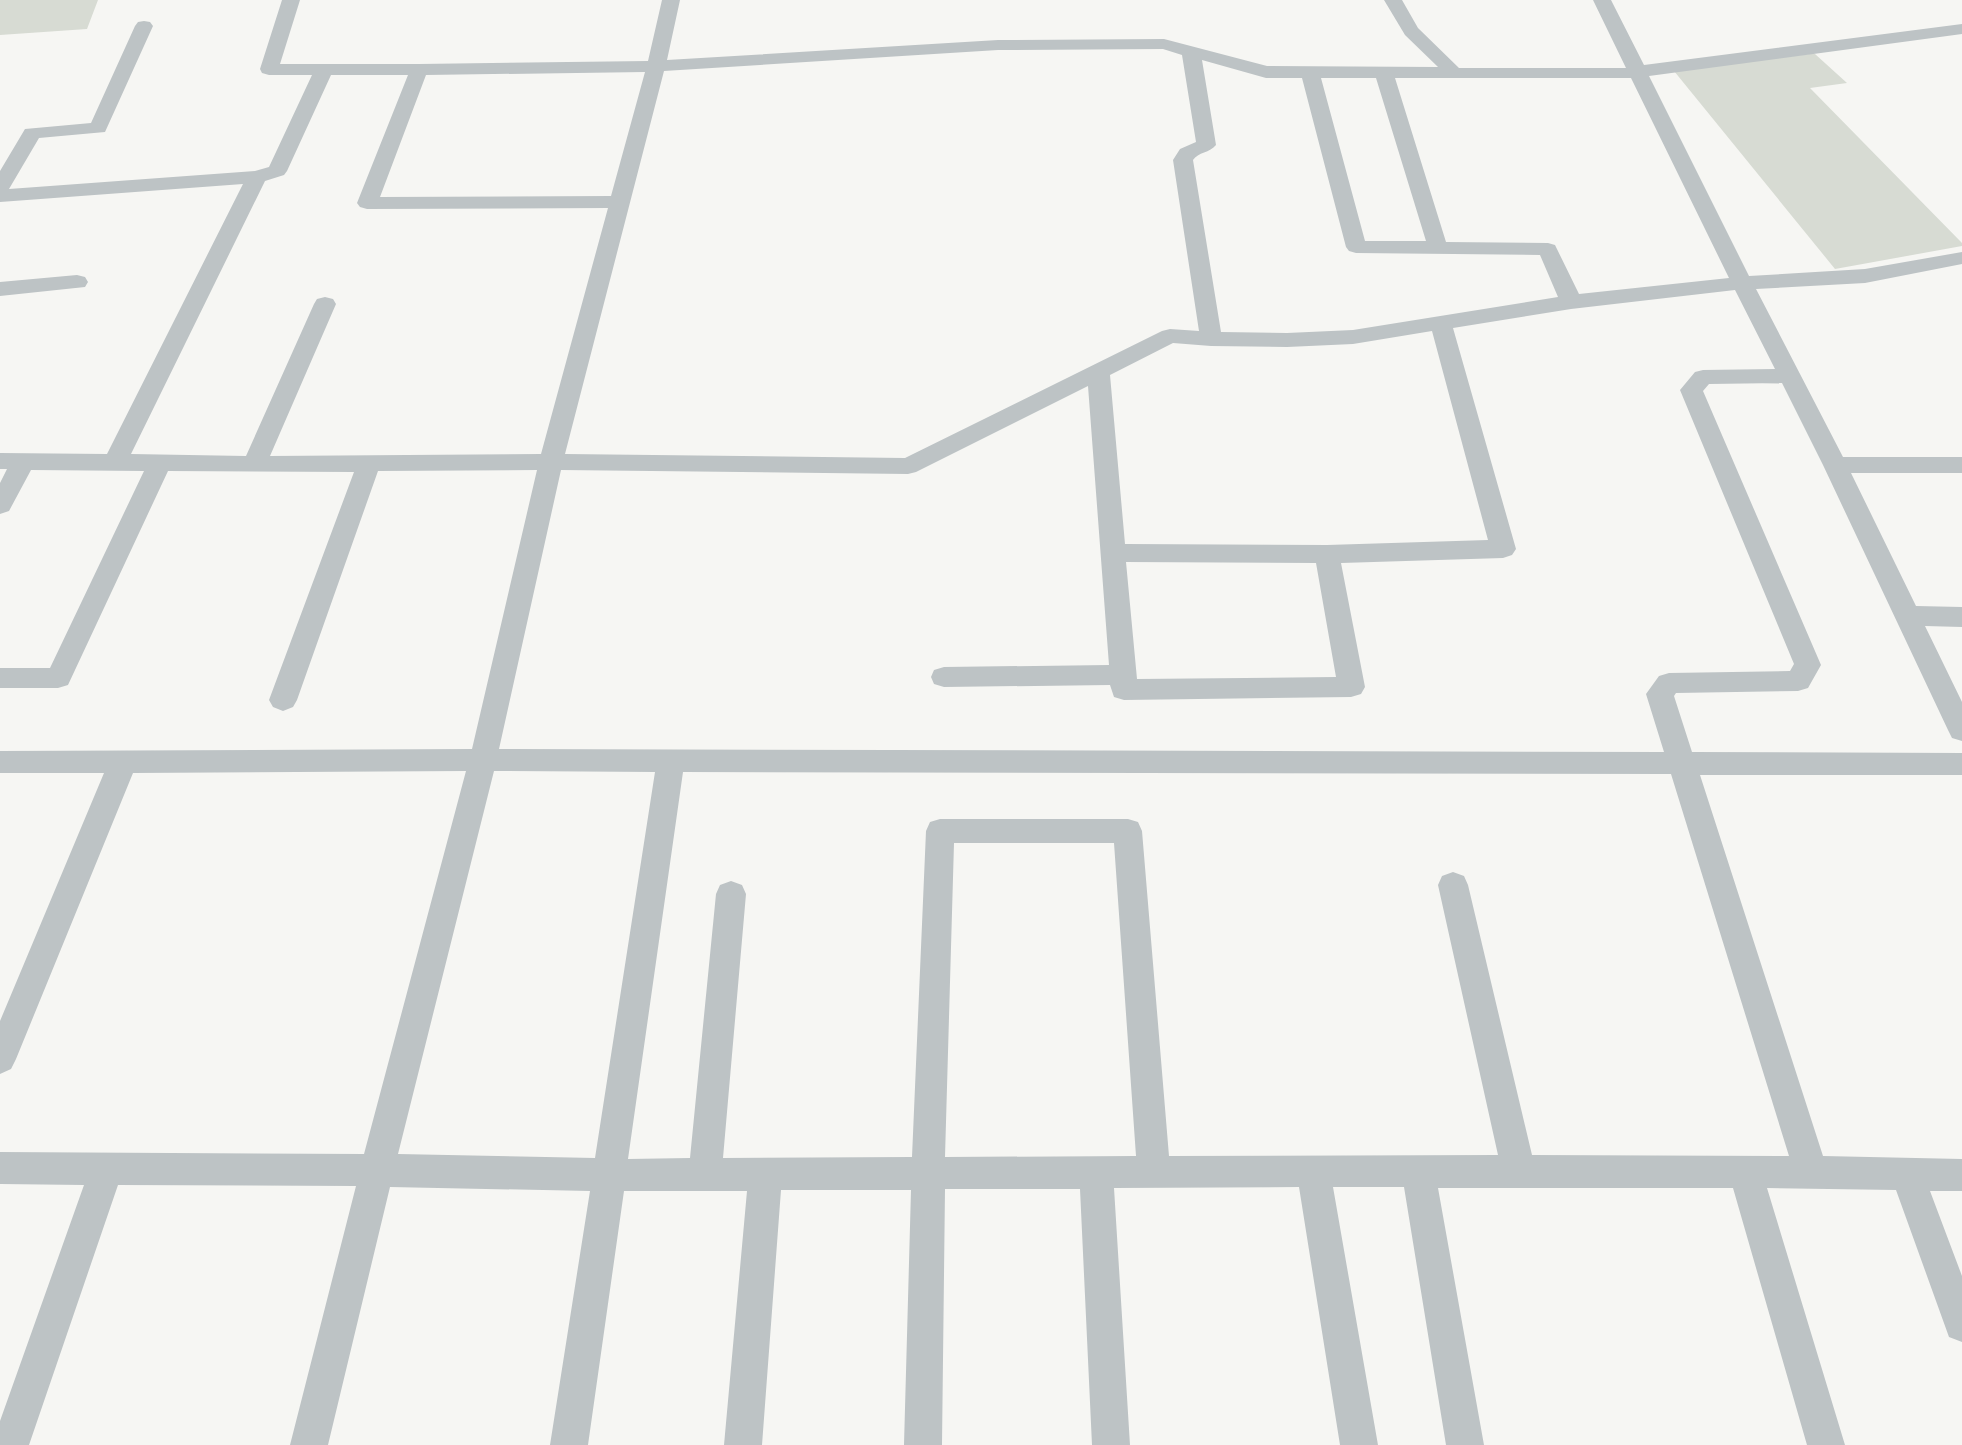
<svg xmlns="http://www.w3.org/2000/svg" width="1962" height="1445" viewBox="0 0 1962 1445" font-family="Manrope,sans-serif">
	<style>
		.green { fill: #d7dbd3 }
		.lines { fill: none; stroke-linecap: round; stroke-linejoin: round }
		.minor { fill: #bdc3c5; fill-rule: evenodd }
	</style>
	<rect width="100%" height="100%" fill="#f6f6f3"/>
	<!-- green -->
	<path class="green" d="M0 0H98L87 29 0 35Z
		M1809 54H1815L1847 83 1810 88 1962 243V246L1835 269 1674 71Z"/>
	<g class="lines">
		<!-- minor -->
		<path class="minor" d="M282 0H300L280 64H419L648 61 662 0H680L667 60 998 40 1164 39 1267 66 1438 67 1405 35 1384 0H1402L1418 28 1459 68H1626L1593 0H1611L1644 65 1962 24V34L1649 76 1749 276 1865 269 1962 252V264L1865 283 1756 289 1843 457H1962V473H1851L1916 606 1962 607V627L1925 626 1962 702V741L1952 738 1948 730 1823 465 1782 383 1709 384 1703 391 1821 665 1808 688 1798 691 1676 693 1674 696 1692 752 1962 753V775H1700L1823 1156 1962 1159V1191H1930L1962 1276V1342L1949 1337 1896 1190 1767 1188 1845 1445H1807L1733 1188H1438L1484 1445H1446L1404 1187H1333L1378 1445H1340L1299 1187 1114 1188 1130 1445H1092L1080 1189H945L942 1445H904L911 1190H781L762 1445H724L747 1191H624L588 1445H550L590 1191 390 1187 328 1445H290L356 1186 118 1185 29 1445H0V1421L84 1185 0 1184V1152L364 1154 466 771 133 773 16 1059 11 1069 0 1074V1021L104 773H0V751L472 749 537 470 378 471 297 700 293 707 283 711 273 707 269 700 354 472 168 471 68 685 58 688H0V668H50L144 471 31 470 9 511 0 514V483L7 469H0V453L107 454 243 184 0 202V171L25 129 91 123 135 26 138 22 144 21 150 22 153 26 105 132 39 138 9 189 255 171 269 167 312 75H269L262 73 260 69ZM1163 49 1182 55 1196 142 1180 149 1173 160 1199 331 1170 329 1162 331 905 458 565 454 664 71 998 50ZM1202 60 1266 78H1302L1346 247 1349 251 1356 253 1540 255 1558 297 1353 330 1287 333 1221 332 1193 160C1198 152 1210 153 1216 145ZM645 72 611 196 380 197 426 75ZM331 75H408L357 203 360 207 367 209 608 208 541 454 270 456 336 304 333 299 325 297 317 299 314 304 246 456 131 454 265 181 284 175 287 171ZM1321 78H1376L1426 241H1365ZM1395 78H1631L1729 278 1579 294 1555 245 1548 243 1446 242ZM1735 290 1775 369 1703 370 1695 372 1680 390 1794 664 1790 671 1669 673 1659 676 1646 694 1664 752 499 749 561 470 908 474 916 472 1088 386 1109 665 944 667 934 670 931 677 934 684 944 687 1110 685 1114 697 1124 700 1351 697 1361 694 1365 687 1341 563 1503 558 1512 555 1516 549 1453 328 1571 309ZM1432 331 1488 540 1327 545 1125 544 1110 375 1173 343 1211 346 1287 347 1353 344ZM1126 562 1316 563 1336 677 1137 679ZM494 771 655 772 595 1158 398 1154ZM683 772 1671 774 1789 1156 1532 1155 1468 885 1464 876 1453 872 1442 876 1438 885 1498 1155 1169 1156 1142 831 1138 822 1128 819H940L930 822 926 831 912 1157 723 1158 746 894 742 885 731 881 720 885 716 894 690 1158 628 1159ZM954 843H1114L1136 1156 945 1157Z
			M77 275 85 277 88 282 85 287 0 296V282Z"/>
	</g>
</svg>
